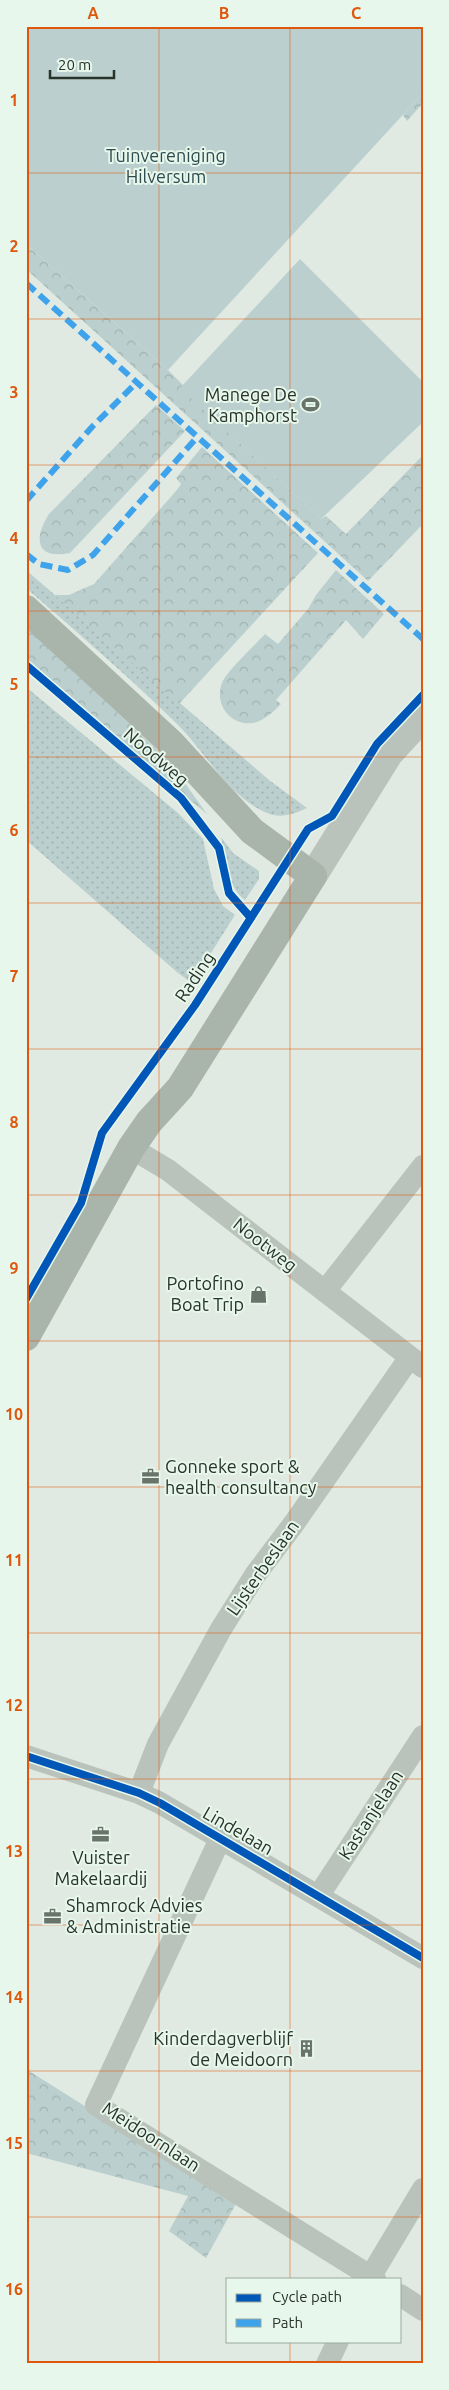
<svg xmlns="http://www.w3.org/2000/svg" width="449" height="2390" viewBox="0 0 449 2390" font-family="Ubuntu,sans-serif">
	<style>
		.grass { fill: url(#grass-dots) }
		.forest { fill: url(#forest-crowns) }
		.garden { fill: #bbd0ce }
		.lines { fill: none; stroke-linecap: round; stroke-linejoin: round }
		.minor { stroke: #b9c3bb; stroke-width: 22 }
		.tertiary { stroke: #b9c3bb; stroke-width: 28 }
		.secondary { stroke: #a9b4ab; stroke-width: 28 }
		.quiet { stroke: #3ea3eb; stroke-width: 6; stroke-dasharray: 12 6; stroke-linecap: butt }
		.cycleway-casing { stroke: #e7f7ec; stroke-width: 11 }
		.cycleway { stroke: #0057b8; stroke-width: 8 }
		.grid { fill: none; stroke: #de570d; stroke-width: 1; stroke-opacity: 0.55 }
		.labels { text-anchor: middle; stroke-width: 4; stroke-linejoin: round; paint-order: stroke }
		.park-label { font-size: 18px; fill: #2e4b4f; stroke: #e7f7ec }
		.poi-label { font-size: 18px; fill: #283329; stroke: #e7f7ec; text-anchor: end }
		.street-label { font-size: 18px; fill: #283329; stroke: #e7f7ec }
		.neatline { fill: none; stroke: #de570d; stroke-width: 2 }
		.grid-label { font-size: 16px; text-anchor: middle; font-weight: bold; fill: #de570d }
	</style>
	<defs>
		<pattern id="grass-dots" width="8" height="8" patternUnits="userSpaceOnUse" patternTransform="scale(1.25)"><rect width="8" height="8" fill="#bbd0ce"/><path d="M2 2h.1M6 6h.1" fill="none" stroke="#a1b3b1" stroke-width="1.8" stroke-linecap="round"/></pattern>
		<pattern id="forest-crowns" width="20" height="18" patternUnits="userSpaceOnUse" patternTransform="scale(1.25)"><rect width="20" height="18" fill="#bbd0ce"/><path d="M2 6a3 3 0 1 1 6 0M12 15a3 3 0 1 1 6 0" fill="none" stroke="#a1b3b1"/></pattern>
	</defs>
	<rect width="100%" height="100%" fill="#e0eae3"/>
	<!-- grass -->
	<path class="grass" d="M26 570 269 780 307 808C294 814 281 819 267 813 227 796 206 752 176 723 128 676 77 632 26 588Z
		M26 687 178 813 203 839 214 889 223 906 235 915 192 983 178 973 26 840Z
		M221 837 233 853 259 871V879L245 900C227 887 226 858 221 837Z"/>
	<!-- forest -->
	<path class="forest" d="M423 93V103L407 121 403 115Z
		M26 244 168 370 183 385 181 388 321 519 326 516 346 534 423 455V524L368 581 26 269Z
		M156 405 185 431 70 553C36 560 33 539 49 514Z
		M202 447 318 553 179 704 55 595H69L94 584 176 491 181 484 176 478Z
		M336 570 384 614 363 639 346 620 276 700 281 704C273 712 264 721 253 723 230 726 214 704 222 683 227 671 255 645 265 634L278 644 308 609 316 595Z
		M26 627 169 761 207 814 87 715 26 661Z
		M26 2069 237 2202 206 2258 169 2231 188 2196 26 2153Z"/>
	<!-- garden -->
	<path class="garden" d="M28 26H423V93L168 370 26 244V32Z
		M300 259 423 382V422L321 519 180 388Z"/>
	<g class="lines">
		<!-- minor -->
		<path class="minor" d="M131 1148 168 1170 423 1367
			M325 1291 423 1166
			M26 1756 139 1793 160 1803 423 1958
			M139 1793 158 1744 221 1629 255 1575 295 1522 410 1357
			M220 1839 96 2105 375 2279
			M319 1895 423 1736
			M369 2279 423 2189
			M400 2295 423 2310
			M327 2364 338 2341"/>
		<!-- tertiary -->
		<path class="tertiary" d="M313 876 389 754 423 717"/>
		<!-- secondary -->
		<path class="secondary" d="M26 609 171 743 252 831 313 876 180 1088 149 1122 131 1148 26 1337"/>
		<!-- quiet -->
		<path class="quiet" d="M26 283 423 639
			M26 501 92 427 138 381
			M26 554 39 564 68 570 93 555 198 436"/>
		<defs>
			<path id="cycleway" d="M26 665 181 798 219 848 229 893 251 918
				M26 1299 81 1203 102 1133 195 1005 308 829 332 816 377 744 423 695
				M26 1756 139 1793 160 1803 423 1958"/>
		</defs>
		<!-- cycleway casing -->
		<use href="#cycleway" class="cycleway-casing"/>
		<!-- cycleway -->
		<use href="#cycleway" class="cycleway"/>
	</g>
	<!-- grid -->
	<path class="grid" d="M159 26V2364M290 26V2279M26 173H423M26 319H423M26 465H423M26 611H423M26 757H423M26 903H423M26 1049H423M26 1195H423M26 1341H423M26 1487H423M26 1633H423M26 1779H423M26 1925H423M26 2071H423M26 2217H423M290 2341V2364"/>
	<!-- icons -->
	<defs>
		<symbol id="stadium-bare" viewBox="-9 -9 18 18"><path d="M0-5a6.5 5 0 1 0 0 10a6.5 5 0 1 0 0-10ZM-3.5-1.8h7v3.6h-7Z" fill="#68736a" stroke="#e7f7ec" stroke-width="2.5" paint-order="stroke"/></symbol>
		<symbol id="shop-bare" viewBox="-9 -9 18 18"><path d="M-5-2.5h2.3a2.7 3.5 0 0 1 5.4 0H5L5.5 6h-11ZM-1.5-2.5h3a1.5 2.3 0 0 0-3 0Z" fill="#68736a" stroke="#e7f7ec" stroke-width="2.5" paint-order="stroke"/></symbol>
		<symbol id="office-bare" viewBox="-9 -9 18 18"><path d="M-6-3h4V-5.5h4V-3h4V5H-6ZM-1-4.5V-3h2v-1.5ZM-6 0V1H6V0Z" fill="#68736a" stroke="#e7f7ec" stroke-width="2.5" paint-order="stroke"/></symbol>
		<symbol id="building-bare" viewBox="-9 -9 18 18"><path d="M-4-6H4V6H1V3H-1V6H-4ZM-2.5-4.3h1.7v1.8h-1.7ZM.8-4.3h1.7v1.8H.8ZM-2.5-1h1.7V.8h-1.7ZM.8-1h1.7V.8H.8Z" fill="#68736a" stroke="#e7f7ec" stroke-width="2.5" paint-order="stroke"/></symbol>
	</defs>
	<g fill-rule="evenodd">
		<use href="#stadium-bare" x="298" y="392" width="25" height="25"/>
		<use href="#shop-bare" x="246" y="1282" width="25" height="25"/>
		<use href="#office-bare" x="138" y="1464" width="25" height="25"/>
		<use href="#office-bare" x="88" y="1822" width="25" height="25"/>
		<use href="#office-bare" x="40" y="1904" width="25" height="25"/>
		<use href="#building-bare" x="294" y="2036" width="25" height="25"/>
	</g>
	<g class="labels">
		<!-- park labels -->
		<g class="park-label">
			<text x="166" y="162">Tuinvereniging<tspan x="166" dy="21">Hilversum</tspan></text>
		</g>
		<!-- poi labels -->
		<g class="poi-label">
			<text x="297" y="401">Manege De<tspan x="297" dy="21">Kamphorst</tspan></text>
			<text x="244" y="1290">Portofino<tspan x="244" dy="21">Boat Trip</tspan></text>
			<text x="165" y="1473" text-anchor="start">Gonneke sport &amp;<tspan x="165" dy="21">health consultancy</tspan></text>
			<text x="101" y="1864" text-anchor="middle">Vuister<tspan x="101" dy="21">Makelaardij</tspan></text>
			<text x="66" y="1912" text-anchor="start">Shamrock Advies<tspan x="66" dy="21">&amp; Administratie</tspan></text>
			<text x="293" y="2045">Kinderdagverblijf<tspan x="293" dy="21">de Meidoorn</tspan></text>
		</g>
		<!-- street labels -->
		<g class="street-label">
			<text transform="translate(156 757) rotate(41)" y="6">Noodweg</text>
			<text transform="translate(195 977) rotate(-56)" y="6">Rading</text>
			<text transform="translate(265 1245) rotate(38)" y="6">Nootweg</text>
			<text transform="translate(263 1568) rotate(-55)" y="6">Lijsterbeslaan</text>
			<text transform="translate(371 1815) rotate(-57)" y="6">Kastanjelaan</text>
			<text transform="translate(238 1831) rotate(30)" y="6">Lindelaan</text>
			<text transform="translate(151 2137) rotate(33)" y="6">Meidoornlaan</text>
		</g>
	</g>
	<!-- border -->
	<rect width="449" height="2390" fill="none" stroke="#e7f7ec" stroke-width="55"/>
	<!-- legend -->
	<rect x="226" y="2278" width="175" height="65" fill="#e7f7ec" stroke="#9ba99e"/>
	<rect x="236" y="2294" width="25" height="8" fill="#0057b8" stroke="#9ba99e"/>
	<text x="272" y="2302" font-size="15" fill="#283329">Cycle path</text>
	<rect x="236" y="2319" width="25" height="8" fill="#3ea3eb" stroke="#9ba99e"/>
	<text x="272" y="2328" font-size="15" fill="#283329">Path</text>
	<!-- scale -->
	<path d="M50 70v8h64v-8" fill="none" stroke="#283329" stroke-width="2.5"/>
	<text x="58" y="70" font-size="15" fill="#283329" stroke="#e7f7ec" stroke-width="4" paint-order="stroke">20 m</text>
	<rect x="28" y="28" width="394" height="2334" class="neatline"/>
	<g class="grid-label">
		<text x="93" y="19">A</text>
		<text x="224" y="19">B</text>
		<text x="356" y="19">C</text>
		<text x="14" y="106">1</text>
		<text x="14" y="252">2</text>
		<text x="14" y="398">3</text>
		<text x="14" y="544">4</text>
		<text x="14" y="690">5</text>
		<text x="14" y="836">6</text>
		<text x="14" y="982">7</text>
		<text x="14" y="1128">8</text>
		<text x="14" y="1274">9</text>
		<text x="14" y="1420">10</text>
		<text x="14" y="1566">11</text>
		<text x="14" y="1711">12</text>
		<text x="14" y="1857">13</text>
		<text x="14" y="2003">14</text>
		<text x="14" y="2149">15</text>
		<text x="14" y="2295">16</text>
	</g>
</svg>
